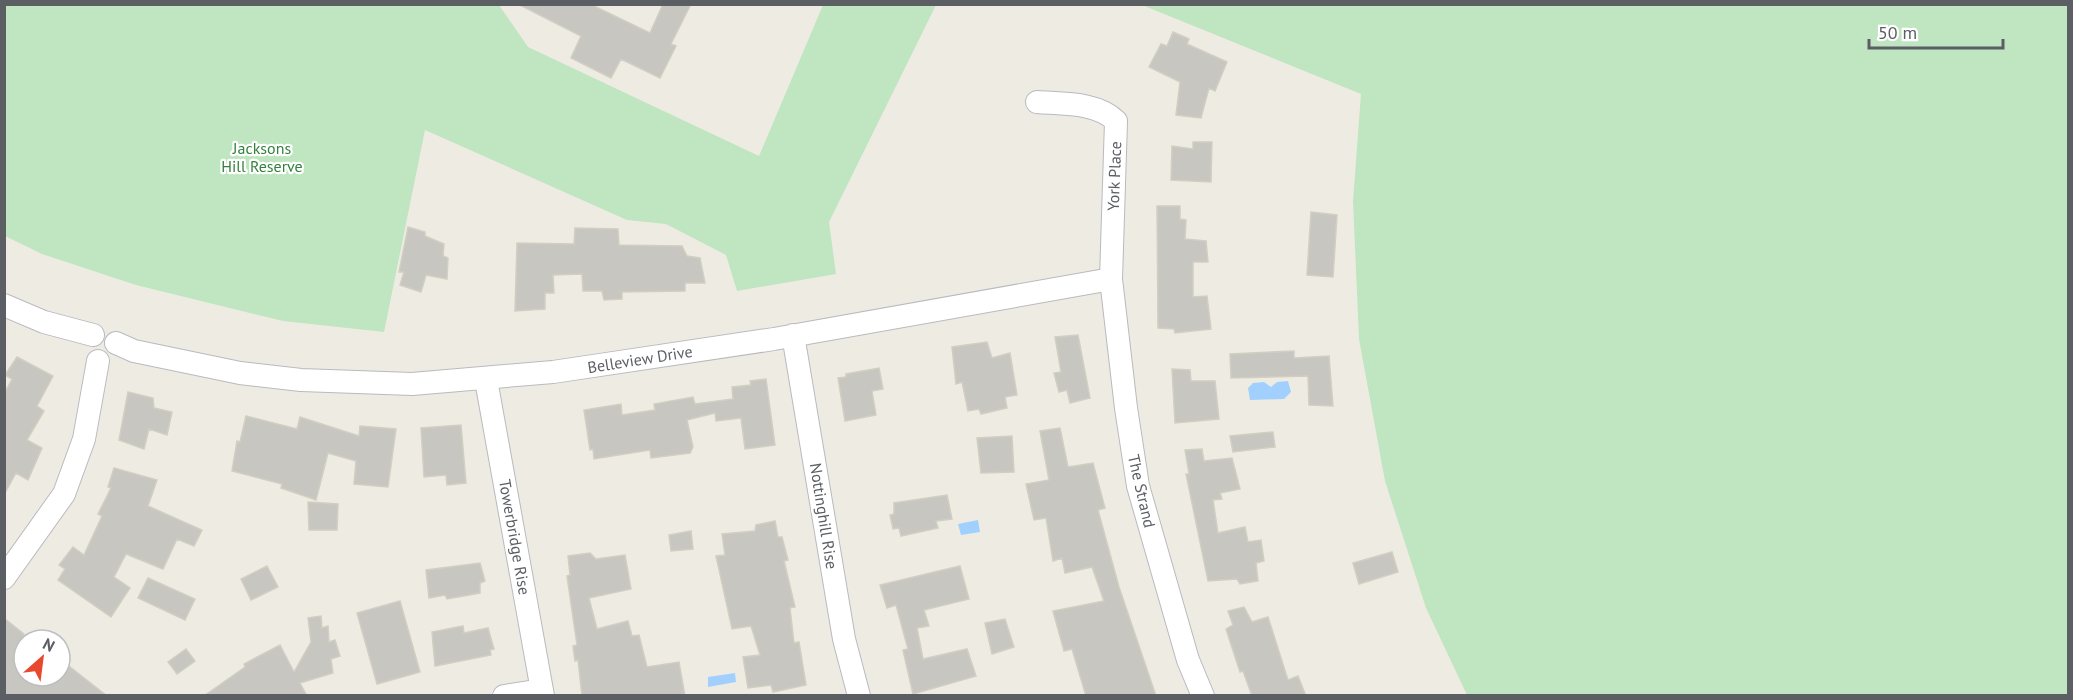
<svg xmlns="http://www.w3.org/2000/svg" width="2073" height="700" viewBox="0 0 2073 700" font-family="'PT Sans',sans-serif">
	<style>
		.green { fill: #bfe5c1 }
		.water { fill: #a1d0ff }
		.building { fill: #c8c6c0; stroke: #d2cec1; stroke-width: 1.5 }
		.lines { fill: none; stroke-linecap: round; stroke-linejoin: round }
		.minor-casing { stroke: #b8babf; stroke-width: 24 }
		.minor { stroke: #fff; stroke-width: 22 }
		.labels { text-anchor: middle; stroke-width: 4.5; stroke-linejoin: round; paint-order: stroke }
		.park-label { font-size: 16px; fill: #34813d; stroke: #fff }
		.street-label { font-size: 16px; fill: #5b5e63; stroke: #fff }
	</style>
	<rect width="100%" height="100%" fill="#eeece2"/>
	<!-- green -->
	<path class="green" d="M4 5H499L528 47 759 156 823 5H936L829 222 836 274 737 291 726 255 666 224 627 220 425 130 384 332 283 321 136 285 42 254 5 236Z
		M1142 5H2068V695H1467L1426 608 1385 481 1359 339 1353 201 1361 94Z"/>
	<!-- water -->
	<path class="water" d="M1288 381 1291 392 1284 399 1250 400 1248 388 1253 383 1264 382 1271 387 1277 382Z
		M978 520 980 532 961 535 958 524Z
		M735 673 736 682 708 687V677Z"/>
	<!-- building -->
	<path class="building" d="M518 4H590L650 33 663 4H691L671 44 676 46 660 78 621 59 611 78 571 58 581 36Z
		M1173 32 1189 39 1187 44 1227 62 1215 91 1209 88 1201 118 1176 115 1180 82 1149 67 1161 44 1167 46Z
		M1193 142H1212L1211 182 1171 180 1172 146 1193 149Z
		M1157 206H1180V219L1186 220 1185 239 1206 241 1208 262H1193V297L1207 296 1211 329 1175 333 1174 329 1158 328Z
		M1311 212 1337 215 1333 277 1307 275Z
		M408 227 425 232V236L444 244 443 256 448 258 447 279 426 275 421 292 400 285 404 272H399Z
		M575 228 618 229 619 245 682 246 687 256 700 258 705 283H685V291L622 292V299L604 300 602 291H583L582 274 553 275 554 293H545V309L515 311 517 243 574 244Z
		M1078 335 1090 398 1070 403 1067 390 1059 392 1054 373 1061 372 1055 337Z
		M987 342 992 358 1010 353 1017 395 1005 397 1007 408 981 414 979 409 968 411 962 382 956 384 952 347Z
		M1294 351V358L1329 356 1333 406 1309 405 1308 376 1231 378 1230 354Z
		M17 357 53 376 37 406 44 411 27 440 42 448 28 480 16 473 4 495V394L12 379 5 375Z
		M879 368 883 389 872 391 876 415 845 421 838 378 846 377V374Z
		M1172 369 1190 370 1191 381H1215L1219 419 1175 423Z
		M766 379 775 445 745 449 741 418 716 421 715 413 687 420 693 447 690 453 651 458 650 450 594 459 593 449 590 450 584 410 621 404 622 415 655 410 654 404 693 397 695 404 733 399 732 387 751 385 750 381Z
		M128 392 153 398 154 408 172 412 167 435 149 429 144 449 119 440Z
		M246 416 297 429 300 417 359 436 360 426 396 429 388 487 354 484 356 461 328 453 316 500 281 488 282 484 232 471 237 441 240 442Z
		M461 425 466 483 447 485 446 475 424 477 421 428Z
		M1060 428 1068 467 1093 463 1105 508 1098 510 1119 587 1156 696H1086L1072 649 1064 651 1053 611 1104 601 1092 567 1065 573 1062 558 1053 561 1046 518 1034 520 1026 484 1049 480 1040 431Z
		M1273 432 1275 447 1233 452 1230 436Z
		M1012 436 1014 472 981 473 977 438Z
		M1202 449 1204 461 1232 458 1240 489 1220 493 1222 499 1213 500 1218 533 1245 527 1248 542 1261 540 1264 561 1256 563 1258 581 1240 584 1237 579 1208 581 1186 474H1189L1185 450Z
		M114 468 157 480 148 506 202 530 194 546 177 539 163 569 126 554 114 577 130 588 111 617 58 580 65 569 59 565 73 547 84 555 102 516 98 514 111 488 108 487Z
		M947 495 952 519 936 521 938 528 901 536 899 528 893 529 890 515 894 514V503Z
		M308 502 338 504 337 530H309Z
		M775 521 778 537H782L788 560 784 561 795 607 790 608 794 643 799 642 806 685 773 692 771 685 748 688 743 657 760 655 751 626 732 629 716 556 725 555 722 534 755 531 756 525Z
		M691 531 693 549 671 551 669 535Z
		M1392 552 1398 572 1359 584 1353 563Z
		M590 553 596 559 625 555 631 589 589 598 597 629 628 621 632 636 639 635 647 667 679 662 685 696H582L578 660 575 661 573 646 577 645 567 576 570 575 568 556Z
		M480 563 485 581 480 583V593L447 599 445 595 429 598 426 570Z
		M267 566 278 587 251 600 241 579Z
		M960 566 969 599 924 610 929 626 917 628 923 659 967 649 976 676 913 694 903 650 908 649 896 605 887 608 880 585Z
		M148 578 195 599 185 620 138 598Z
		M400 601 420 672 377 684 357 613Z
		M1244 607 1252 622 1268 617 1288 680 1298 676 1306 696H1252L1243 671 1240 672 1226 629 1233 625 1228 611Z
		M321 616 322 628 328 626 329 642 335 640 340 656 331 659 333 673 300 683 307 696H204L245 667 244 664 280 645 294 672 311 642 308 618Z
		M4 618 24 634V676H60V659L107 696H4Z
		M1005 619 1014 647 992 654 985 623Z
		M463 626 464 633 488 628 494 649 490 650 491 655 435 666 432 632Z
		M186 649 195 661 177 674 168 662Z"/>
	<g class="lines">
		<defs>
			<path id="minor" d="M1037 102C1063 104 1097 102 1116 121L1111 279 1126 408 1138 486 1188 660 1203 696
				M4 305 44 322 93 335
				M793 335 844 639 859 696
				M116 343 134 351 240 373 301 380 412 384 553 372 774 339 1111 279
				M486 380 543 696
				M4 578 64 494 84 439 98 361
				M504 696 542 690"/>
		</defs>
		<!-- minor casing -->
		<use href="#minor" class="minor-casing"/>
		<!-- minor -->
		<use href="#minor" class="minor"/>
	</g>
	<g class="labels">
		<!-- park labels -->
		<g class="park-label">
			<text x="262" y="154">Jacksons<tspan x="262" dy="18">Hill Reserve</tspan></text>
		</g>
		<!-- street labels -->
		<g class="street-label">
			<text transform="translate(1114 176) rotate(-88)" y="6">York Place</text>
			<text transform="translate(640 359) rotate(-9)" y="6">Belleview Drive</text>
			<text transform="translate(1142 491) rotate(77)" y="6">The Strand</text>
			<text transform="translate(824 516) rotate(81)" y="6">Nottinghill Rise</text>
			<text transform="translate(515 537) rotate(80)" y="6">Towerbridge Rise</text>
		</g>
	</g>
	<!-- border -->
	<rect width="2073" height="700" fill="none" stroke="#5b5e63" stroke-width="12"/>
	<!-- north arrow -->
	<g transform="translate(42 658) rotate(28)"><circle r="28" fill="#ffffff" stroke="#bdbfc1" stroke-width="1.5"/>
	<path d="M0-4.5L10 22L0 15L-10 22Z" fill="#e8482e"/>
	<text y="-9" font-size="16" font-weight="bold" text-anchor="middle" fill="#5b5e63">N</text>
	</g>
	<!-- scale -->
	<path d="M1869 39v9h134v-9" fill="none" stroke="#5b5e63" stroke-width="3"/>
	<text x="1878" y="39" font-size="18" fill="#5b5e63" stroke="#ffffff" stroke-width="4.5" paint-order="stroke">50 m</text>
</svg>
